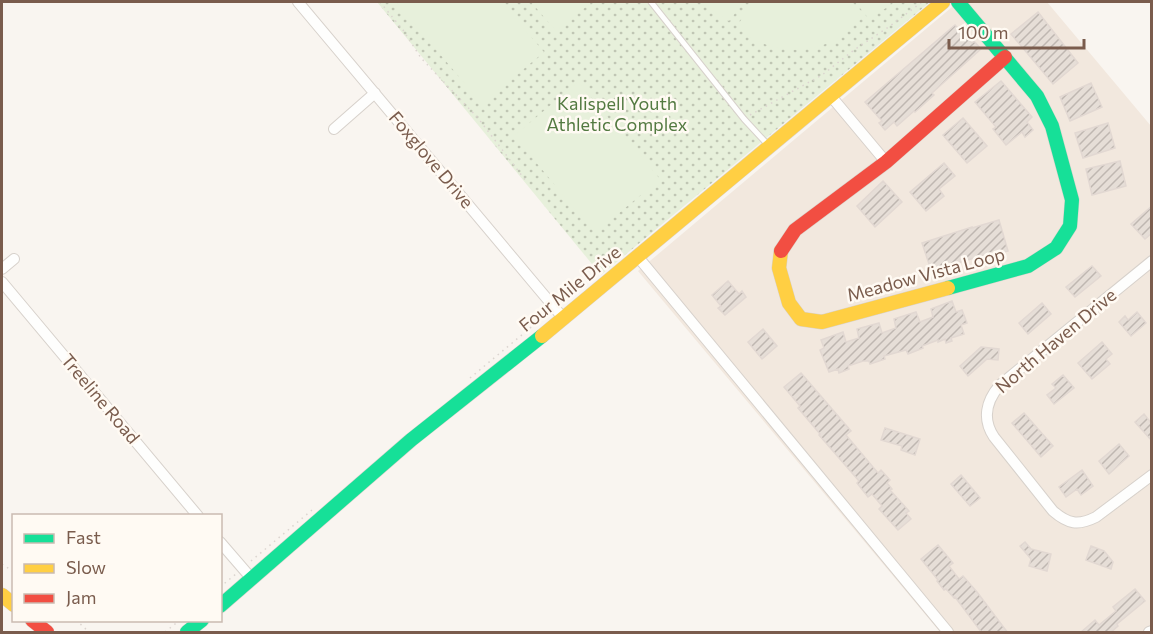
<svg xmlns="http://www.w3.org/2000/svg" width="1153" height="634" viewBox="0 0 1153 634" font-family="Commissioner,sans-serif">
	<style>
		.residential { fill: #f2e8de }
		.park { fill: url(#park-dots) }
		.garden { fill: #e7f0db }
		.building { fill: url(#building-hatch); stroke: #e2d8d2; stroke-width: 1.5 }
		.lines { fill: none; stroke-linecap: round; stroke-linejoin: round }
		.lane-casing { stroke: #d7d1cb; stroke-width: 7 }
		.street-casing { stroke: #d7d1cb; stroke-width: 12 }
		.fast-casing { stroke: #d9d2cb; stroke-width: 15 }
		.slow-casing { stroke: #d9d2cb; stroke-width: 15 }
		.jam-casing { stroke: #d9d2cb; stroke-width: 15 }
		.path { stroke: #dcd5d0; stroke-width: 1.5; stroke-dasharray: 1.5 4.5; stroke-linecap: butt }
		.lane { stroke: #fefefd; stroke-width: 5 }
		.street { stroke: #fefefd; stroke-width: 10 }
		.fast { stroke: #16e098; stroke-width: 14 }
		.slow { stroke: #ffcf43; stroke-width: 14 }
		.jam { stroke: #f24e42; stroke-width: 14 }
		.labels { text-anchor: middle; stroke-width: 5; stroke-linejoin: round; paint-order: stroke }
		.park-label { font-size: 18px; fill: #537a41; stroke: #fffaf3 }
		.street-label { font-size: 18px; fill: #7a5c4d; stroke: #fffaf3 }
	</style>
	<defs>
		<pattern id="park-dots" width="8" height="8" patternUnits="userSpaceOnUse" patternTransform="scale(1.5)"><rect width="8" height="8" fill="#e7f0db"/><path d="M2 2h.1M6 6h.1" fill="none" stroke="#c0c6b4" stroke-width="1.8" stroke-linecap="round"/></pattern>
		<pattern id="building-hatch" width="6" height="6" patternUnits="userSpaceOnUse" patternTransform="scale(1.5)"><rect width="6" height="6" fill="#e6ded7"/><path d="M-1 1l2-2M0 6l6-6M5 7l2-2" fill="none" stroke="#bfb7b1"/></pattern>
	</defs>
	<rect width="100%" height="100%" fill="#f9f5f0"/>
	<!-- residential -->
	<path class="residential" d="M958 2H1047L1151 126V632H940L638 271Z"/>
	<!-- park -->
	<path class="park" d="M377 2H930L601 275Z"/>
	<!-- garden -->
	<path class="garden" d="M396 2H501L544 52 482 104Z
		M531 2H592L556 31Z
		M700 2H744L729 21 703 5Z
		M753 2H847L862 18C857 22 853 27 848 31 823 52 784 56 756 40 749 37 743 31 737 26Z
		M855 2H892L886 8 869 19Z
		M578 82 660 179 595 233 514 136Z"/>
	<!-- building -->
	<path class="building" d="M1038 12 1078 63 1053 84 1011 34Z
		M955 25 972 43 974 41 981 49 932 93 934 95 915 112 914 111 897 126 894 122 885 130 879 123 882 121 865 102Z
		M1001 81 1032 117 1027 122 1033 130 1025 137 1022 132 1006 145 993 129 996 127 975 102Z
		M1091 83 1102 107 1070 121 1060 97Z
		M963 118 987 146 967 163 943 135Z
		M1108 123 1115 148 1083 158 1075 133Z
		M1120 161 1126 186 1092 195 1086 169Z
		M944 163 955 176 939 189 944 196 926 211 910 192Z
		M883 181 902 202 875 227 857 206Z
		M1152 206V233L1145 239 1131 224Z
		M999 220 1008 251 989 256 988 254 933 270 931 264H929L922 243 972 227V228Z
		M1092 266 1101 276 1075 297 1066 287Z
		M728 281 739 294 742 291 746 297 725 315 718 308 721 306 712 295Z
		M952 301 956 312 962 310 967 323 961 325 964 334 951 338 952 341 946 343 945 339 938 342V340L922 346 923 348 908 354 906 350 884 356 885 359 870 364 869 361H863L848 366 849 369 839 373 838 369 829 372 820 350 824 348 821 340 843 332 846 342 859 338 857 329 879 323 882 333 896 328 894 319 916 312 920 322 933 317 931 309Z
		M1042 303 1051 314 1028 334 1019 323Z
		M1137 312 1146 323 1131 336 1119 322 1125 316 1128 320Z
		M763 329 777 346 762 359 748 342Z
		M1102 342 1112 354 1106 359 1110 364 1092 379 1078 363Z
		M981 347 999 349 998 360 987 359 968 376 960 366Z
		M801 373 851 431 846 435 878 473 881 470 890 480 887 483 892 489 890 490 909 511 906 513 911 519 898 530 879 509 882 506 872 494 868 497 857 483 859 481 819 435 820 434 798 408 800 406 784 387Z
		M1063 375 1074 388 1054 404 1047 395 1056 388 1052 384Z
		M1024 413 1053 446 1041 457 1012 423Z
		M1144 414 1152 424V441L1135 422Z
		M885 428 920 439 915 455 901 450 902 446 881 440Z
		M1119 444 1129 456 1109 474 1099 461Z
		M1082 470 1093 486 1081 495 1077 489 1066 497 1059 487Z
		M961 475 980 498 970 506 951 484Z
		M1025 542 1031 549 1051 554 1047 571 1029 566 1031 559 1020 546Z
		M938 545 953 563 949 566 959 579 963 576 977 592 1008 633H982L955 597 954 598 946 589 944 590 937 581 938 580 921 559Z
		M1091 546 1104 551 1113 562 1111 569 1086 560Z
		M1135 589 1145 601 1117 624 1118 626 1110 633H1080L1095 620 1099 625 1116 611 1113 607Z"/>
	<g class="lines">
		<defs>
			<path id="lane" d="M651 2 744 119 769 146"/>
			<path id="street" d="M298 2 564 319
				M830 95 886 162
				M334 129 375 93
				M638 257 948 632
				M1152 261 1000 385C986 401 982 419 994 437L1053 511C1068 524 1078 526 1096 517L1152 475
				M2 269 14 259
				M2 282 198 516
				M220 542 252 579
				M1149 632 1152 631"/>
			<path id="fast" d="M948 288 1028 266 1056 248 1070 226 1072 200 1052 126 1037 96 958 2
				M220 606 411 440 542 336
				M187 632 202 620"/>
			<path id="slow" d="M781 251 779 268 789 303 801 319 822 322 948 288
				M542 336 943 2
				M2 595 14 605"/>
			<path id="jam" d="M781 251 795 230 886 162 1005 57
				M32 620 47 632"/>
		</defs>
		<!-- lane casing -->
		<use href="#lane" class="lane-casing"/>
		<!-- street casing -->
		<use href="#street" class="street-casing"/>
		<!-- fast casing -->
		<use href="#fast" class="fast-casing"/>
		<!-- slow casing -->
		<use href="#slow" class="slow-casing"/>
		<!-- jam casing -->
		<use href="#jam" class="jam-casing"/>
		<!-- path -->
		<path class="path" d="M380 2 403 30 421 58 478 118 526 181
			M750 115 822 75 854 50 890 26 922 2
			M562 301 570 296 573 295
			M470 378 547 314
			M251 561 312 510
			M2 564 14 572
			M220 587 236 574
			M76 620 89 632
			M165 632 180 620"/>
		<!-- lane -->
		<use href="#lane" class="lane"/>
		<!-- street -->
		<use href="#street" class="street"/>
		<!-- fast -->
		<use href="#fast" class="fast"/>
		<!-- slow -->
		<use href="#slow" class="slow"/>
		<!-- jam -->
		<use href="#jam" class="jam"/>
	</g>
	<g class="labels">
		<!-- park labels -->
		<g class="park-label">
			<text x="617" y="110">Kalispell Youth<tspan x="617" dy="21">Athletic Complex</tspan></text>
		</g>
		<!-- street labels -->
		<g class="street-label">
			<text transform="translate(431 160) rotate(50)" y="6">Foxglove Drive</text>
			<text transform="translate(926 275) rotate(-15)" y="6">Meadow Vista Loop</text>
			<text transform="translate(570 289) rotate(-39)" y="6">Four Mile Drive</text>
			<text transform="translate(1056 341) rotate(-40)" y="6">North Haven Drive</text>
			<text transform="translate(100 399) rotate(50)" y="6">Treeline Road</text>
		</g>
	</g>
	<!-- border -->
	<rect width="1153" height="634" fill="none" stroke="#7a5c4d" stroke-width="6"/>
	<!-- legend -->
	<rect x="12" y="514" width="210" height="108" fill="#fffaf3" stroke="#cabbb1" stroke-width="1.5"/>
	<rect x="24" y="534" width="30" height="9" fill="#16e098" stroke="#cabbb1" stroke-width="1.5"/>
	<text x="66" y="544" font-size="18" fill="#7a5c4d">Fast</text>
	<rect x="24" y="564" width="30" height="9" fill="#ffcf43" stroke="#cabbb1" stroke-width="1.5"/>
	<text x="66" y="574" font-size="18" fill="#7a5c4d">Slow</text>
	<rect x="24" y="594" width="30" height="9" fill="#f24e42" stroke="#cabbb1" stroke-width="1.5"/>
	<text x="66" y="604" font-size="18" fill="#7a5c4d">Jam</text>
	<!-- scale -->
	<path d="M949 39v9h135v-9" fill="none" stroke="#7a5c4d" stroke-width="3"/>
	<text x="958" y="39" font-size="18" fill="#7a5c4d" stroke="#fffaf3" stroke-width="4.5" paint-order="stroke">100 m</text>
</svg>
